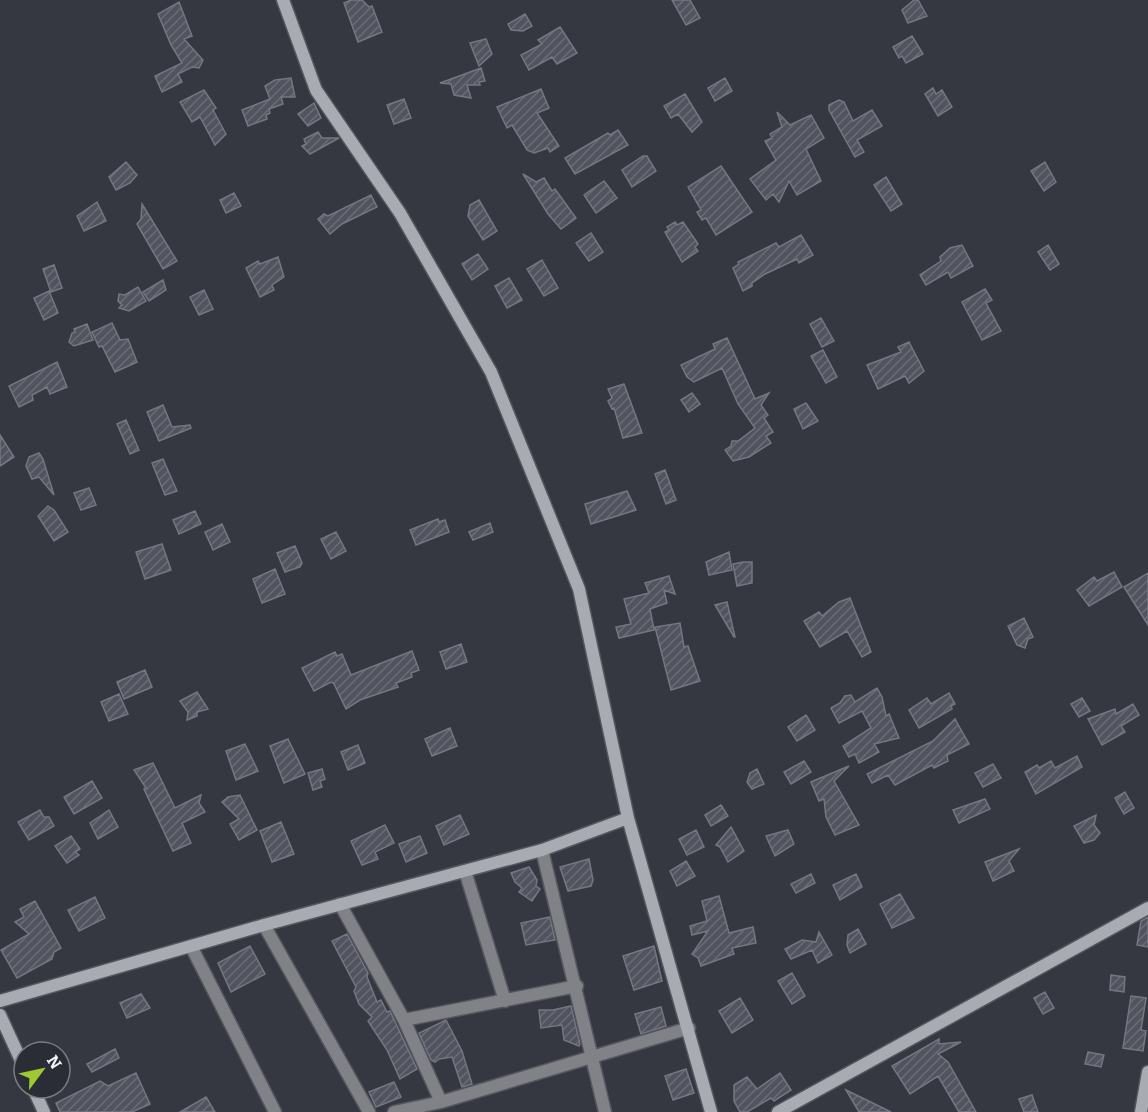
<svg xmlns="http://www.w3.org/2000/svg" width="1148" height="1112" viewBox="0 0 1148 1112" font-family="Bitter,serif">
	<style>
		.building { fill: url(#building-hatch); stroke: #747781; stroke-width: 1.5 }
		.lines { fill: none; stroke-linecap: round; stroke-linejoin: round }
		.street-casing { stroke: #53555f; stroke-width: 15 }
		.secondary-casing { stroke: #53555f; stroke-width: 15 }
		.street { stroke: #808287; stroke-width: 12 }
		.secondary { stroke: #a9abb3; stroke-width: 12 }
	</style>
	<defs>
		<pattern id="building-hatch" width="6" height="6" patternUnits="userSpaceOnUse" patternTransform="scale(1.5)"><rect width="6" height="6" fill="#51545e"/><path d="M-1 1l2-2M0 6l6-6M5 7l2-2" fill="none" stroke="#6a6d76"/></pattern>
	</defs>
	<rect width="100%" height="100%" fill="#353741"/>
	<!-- building -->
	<path class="building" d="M351 0H362L369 7 372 6 382 32 358 42 344 3Z
		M672 0H690L700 18 686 25Z
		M914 0H918L927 16 908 23 902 10Z
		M179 2 192 36 184 39 203 60 199 68 192 67 178 74 182 82 162 92 155 76 182 63 171 45 158 14Z
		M525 14 532 26 523 31 511 30 508 24Z
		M560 27 577 53 557 64 552 57 529 70 521 55 542 44 538 40Z
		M912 36 923 54 906 63 902 56 899 58 893 47Z
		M486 39 492 54 479 66 470 43Z
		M481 68 485 81 479 82 480 85H467L471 98 454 95 451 84 440 83Z
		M291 78 295 97H281L283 104 269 109 270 113 266 115 267 119 248 126 242 110 270 99 265 86 275 80Z
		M725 78 732 91 715 101 708 88Z
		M933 88 936 94 942 90 952 107 938 116 925 94Z
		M541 89 549 108 537 113 559 146 550 152 548 148 534 153 527 150 512 125 507 128 497 107Z
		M204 90 216 108 213 110 226 134 215 145 200 117 192 122 180 102Z
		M685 94 702 122 692 132 678 114 671 118 664 106Z
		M404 99 411 118 394 124 387 105Z
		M839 100 844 102 853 121 872 110 882 126 857 140 864 152 855 157 829 110V105Z
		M314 103 321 118 308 126 298 114Z
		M777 112 790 125 811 115 824 138 806 149 821 181 797 195 789 181 779 202 773 194 766 200 750 179 776 160 765 141 772 138 770 134 782 127Z
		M618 130 628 145 575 174 565 158 608 133 610 135Z
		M318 132 322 138H339L310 154 302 146 306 144 304 139Z
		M643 156H647L656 171 632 187 622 170Z
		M126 162 137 175 130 183 116 190 109 177Z
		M1045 162 1056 182 1044 191 1031 171Z
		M721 166 752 212 716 235 706 218 702 220 697 212 701 210 688 187Z
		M523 174 536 182 544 178 552 191 555 189 576 218 561 229 548 214Z
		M886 177 902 204 891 211 874 185Z
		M604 181 617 198 596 213 584 195Z
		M234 193 241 206 226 213 220 200Z
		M371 195 377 207 342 224 330 234 318 219 324 214 328 216Z
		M479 200 497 231 483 240 468 216 470 205Z
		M97 202 106 221 84 231 77 216Z
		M142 204 177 261 163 269 137 224 141 219Z
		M675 222 677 225 683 222 698 244 695 247 698 251 682 262 665 232 669 230 667 227Z
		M591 233 603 252 589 261 576 243Z
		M801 235 813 255 799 263 797 259 765 274 752 283V286L743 291 733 268 739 264 738 262 776 243 779 247Z
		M962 245 973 266 951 278 948 272 926 285 920 275 941 261 940 257 950 248Z
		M1048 245 1059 264 1050 270 1038 252Z
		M478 254 488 269 472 280 462 264Z
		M278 257 284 277 272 285 274 290 260 297 246 268 258 261 260 264Z
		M542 260 558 288 544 296 527 269Z
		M54 265 62 288 51 292 43 269Z
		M509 278 522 300 507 308 495 286Z
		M163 280 166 290 149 301 143 292Z
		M138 287 146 301 129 311 119 308 122 305 118 301 119 294 125 295Z
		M985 289 992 300 986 303 1001 331 982 340 962 302Z
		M204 290 213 309 199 315 190 297Z
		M49 291 58 313 44 320 34 298Z
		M821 318 834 341 822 347 810 324Z
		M112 323 120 340 128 339 137 362 115 372 102 346 99 347 92 332Z
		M87 324 93 340 74 346 69 342 72 333 75 332 74 329Z
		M727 338 755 399 769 393 761 405 768 415 764 418 773 432 766 436 771 443 749 457 733 461 725 450 731 446 732 441H738L755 428 738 404 722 368 694 382 687 377 681 365 715 349 713 344Z
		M909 342 924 371 909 383 905 376 878 389 867 365 901 352 898 347Z
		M823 350 837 377 826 383 811 356Z
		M57 362 67 387 50 394 47 387 32 395 33 400 19 407 9 386Z
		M624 384 642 433 623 438 614 408 612 409 608 401 612 398 608 389Z
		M692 393 700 404 689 412 681 400Z
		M806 403 818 421 803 429 794 409Z
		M163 405 172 427 190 425 191 428 159 441 147 412Z
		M126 420 139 450 130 454 117 424Z
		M0 435 14 457 0 466Z
		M39 453 43 459 54 495 39 477 32 479 26 466 29 457Z
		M163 459 177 491 165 495 152 463Z
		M665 470 676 500 666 504 655 474Z
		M89 488 96 505 81 510 74 493Z
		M627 491 636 510 591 524 585 504Z
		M48 506 54 510 68 532 54 541 38 516Z
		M195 511 201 524 179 534 173 520Z
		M438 519 439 522 445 520 449 532 416 545 410 530Z
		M490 523 493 532 473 540 469 532Z
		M222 524 230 542 213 550 205 532Z
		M336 532 346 551 331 559 321 539Z
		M162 544 171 570 145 579 136 552Z
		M295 546 302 563 300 567 285 572 277 553Z
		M729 552 732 570 709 575 706 562Z
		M743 562H752V583L737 586 733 564Z
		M275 569 285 594 262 603 253 579Z
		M1114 572 1122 587 1089 606 1077 590 1094 577 1097 581Z
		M1148 573V625L1124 587Z
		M669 576 675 594 664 590 667 603 650 609 654 630 619 638 616 627 631 624 624 599 649 593 645 583Z
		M850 598 871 652 862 657 847 631 820 647 804 621 819 612 822 616 839 602Z
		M727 602 735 637H734L715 605Z
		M1024 618 1033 637 1028 639 1025 648 1017 645 1008 626Z
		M680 623 684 647 688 646 700 681 671 690 655 627Z
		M461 644 467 662 446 669 440 652Z
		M412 651 419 670 411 673 412 677 396 683 398 687 360 700 346 709 334 684 331 682 314 691 302 668 335 652 337 656 342 654 351 675Z
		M145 670 152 687 124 699 117 682Z
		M877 688 882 697 886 716 889 714 899 738 874 744 879 752 859 763 855 754 849 757 843 746 871 728 862 711 839 723 831 708 840 703 845 696 851 695 855 702Z
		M197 692 208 709 197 712V716L187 720 188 712 180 701Z
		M949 693 955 704 951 706 952 709 919 728 909 710 927 698 931 704Z
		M119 694 128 714 109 721 101 702Z
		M1082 698 1090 711 1079 717 1071 704Z
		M1133 704 1139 715 1121 726 1125 732 1102 745 1088 719 1115 709 1116 714Z
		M806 715 815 730 797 741 788 727Z
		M955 719 969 744 947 755 948 761 934 768 932 765 895 785 888 775 872 783 867 774 933 741Z
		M450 728 457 746 432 756 425 739Z
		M288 739 305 774 284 783 270 746Z
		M245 744 258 771 236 780 226 751Z
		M358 745 365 763 348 770 341 752Z
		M1077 756 1082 767 1036 794 1025 772 1037 765 1039 768 1051 761 1055 768Z
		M804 761 811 772 791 784 784 772Z
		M153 763 175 808 201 795 199 803 205 812 182 823 191 843 173 851 144 789 146 788 134 770Z
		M993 764 1001 778 983 787 975 773Z
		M849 766 834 781 859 825 835 835 826 817 824 799 819 801 811 782Z
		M322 769 325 779 320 781 322 787 313 790 308 773Z
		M757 769 764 784 752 789 747 782 750 773Z
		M92 781 102 798 74 814 64 797Z
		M1125 792 1134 808 1124 814 1115 798Z
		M240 795 257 830 239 840 230 824 239 819 222 802 228 797Z
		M985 799 990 809 959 823 953 810Z
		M721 805 728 816 711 826 705 815Z
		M40 810 44 817H49L54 826 29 840 18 822Z
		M109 810 118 827 98 839 90 823Z
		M460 815 469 834 444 845 436 826Z
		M1096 815 1094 825 1100 833 1094 840 1084 843 1074 826Z
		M281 822 294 854 272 862 260 831Z
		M385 825 394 843 375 852 378 859 362 865 351 841Z
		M731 827 744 851 728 862 720 847 716 845Z
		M696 830 704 847 687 855 679 839Z
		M788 830 794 844 775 856 766 836Z
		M71 836 80 849 75 852 79 855 67 863 55 846Z
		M420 836 427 853 406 862 399 844Z
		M1019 849 1009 861 1014 871 993 881 985 862Z
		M589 859 593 880 591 886 568 891 560 867Z
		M686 861 695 876 677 886 670 871Z
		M529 867 537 880 536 886 540 889 532 901 519 892 522 888 515 882 511 873Z
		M811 874 815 883 796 893 791 884Z
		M856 874 862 887 840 900 833 885Z
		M900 894 914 918 892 928 880 904Z
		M719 896 729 933 753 927 756 943 732 948 734 954 701 966 698 958 692 954 708 931 692 935 690 926 707 921 702 901Z
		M95 897 105 918 79 931 68 910Z
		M35 901 61 948 54 952 52 959 17 978 1 950 29 934 15 922 24 917 20 909Z
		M550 917 555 940 526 945 521 923Z
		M1148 917V947L1137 945 1141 921Z
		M858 929 866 944 850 953 847 945 848 935Z
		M819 932 832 955 818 963 812 950 791 959 785 949 802 940 816 942Z
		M347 934 368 973 367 977 377 1002 381 1000 387 1012 390 1011 417 1069 400 1079 387 1050 368 1021 372 1017 359 1004 354 991 356 987 332 941Z
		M250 946 265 974 231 992 218 963Z
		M654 946 662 981 634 990 623 956Z
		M792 973 805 996 792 1004 778 981Z
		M1111 975 1125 977 1124 992 1110 990Z
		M1045 992 1054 1008 1043 1014 1034 998Z
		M141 994 150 1008 127 1018 120 1003Z
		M1131 996 1146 998 1141 1030 1146 1031 1143 1051 1123 1048Z
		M740 998 753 1020 732 1033 719 1011Z
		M571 1006 580 1044 579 1046 564 1040 562 1025 541 1028 539 1010H553Z
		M661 1007 666 1026 641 1034 635 1014Z
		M446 1020 462 1051 472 1084 462 1087 452 1057 439 1059 435 1062 431 1060 419 1033Z
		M939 1039V1044L961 1042 938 1054 948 1062 976 1112H959L938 1076 910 1094 892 1066Z
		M115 1049 119 1058 92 1072 87 1064Z
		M1088 1052 1104 1055 1101 1067 1085 1064Z
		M686 1069 694 1093 673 1100 665 1076Z
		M136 1073 150 1104 132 1112H60L56 1103 100 1081 108 1086Z
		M780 1073 791 1090 774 1101 771 1098 747 1112H740L734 1101V1085L747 1077 757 1089Z
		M394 1082 401 1097 376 1107 369 1092Z
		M846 1090 891 1112H859Z
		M1032 1095 1038 1112H1024L1019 1099Z
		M206 1097 215 1112H180Z"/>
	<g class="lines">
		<defs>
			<path id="street" d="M542 850 605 1112
				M465 871 505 1001
				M340 904 404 1020 441 1102
				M264 925 369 1112
				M191 946 275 1112
				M404 1020 577 986
				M394 1112 441 1102 689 1028"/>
			<path id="secondary" d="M283 0 316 90 400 213 491 372 579 589 628 818
				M0 1001 264 925 542 850 628 818 711 1112
				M0 1015 24 1067
				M33 1088 44 1112
				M778 1112 1148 908
				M1141 1112 1148 1072"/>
		</defs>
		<!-- street casing -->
		<use href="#street" class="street-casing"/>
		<!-- secondary casing -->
		<use href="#secondary" class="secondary-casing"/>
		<!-- street -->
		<use href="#street" class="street"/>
		<!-- secondary -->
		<use href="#secondary" class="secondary"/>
	</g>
	<!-- north arrow -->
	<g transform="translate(42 1070) rotate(57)"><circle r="28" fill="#2b2d36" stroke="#7b7d84" stroke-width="1.5"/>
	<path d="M0-4.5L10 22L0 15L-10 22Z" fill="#9dca30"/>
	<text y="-9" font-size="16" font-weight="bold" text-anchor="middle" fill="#f3f4fa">N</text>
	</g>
</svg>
